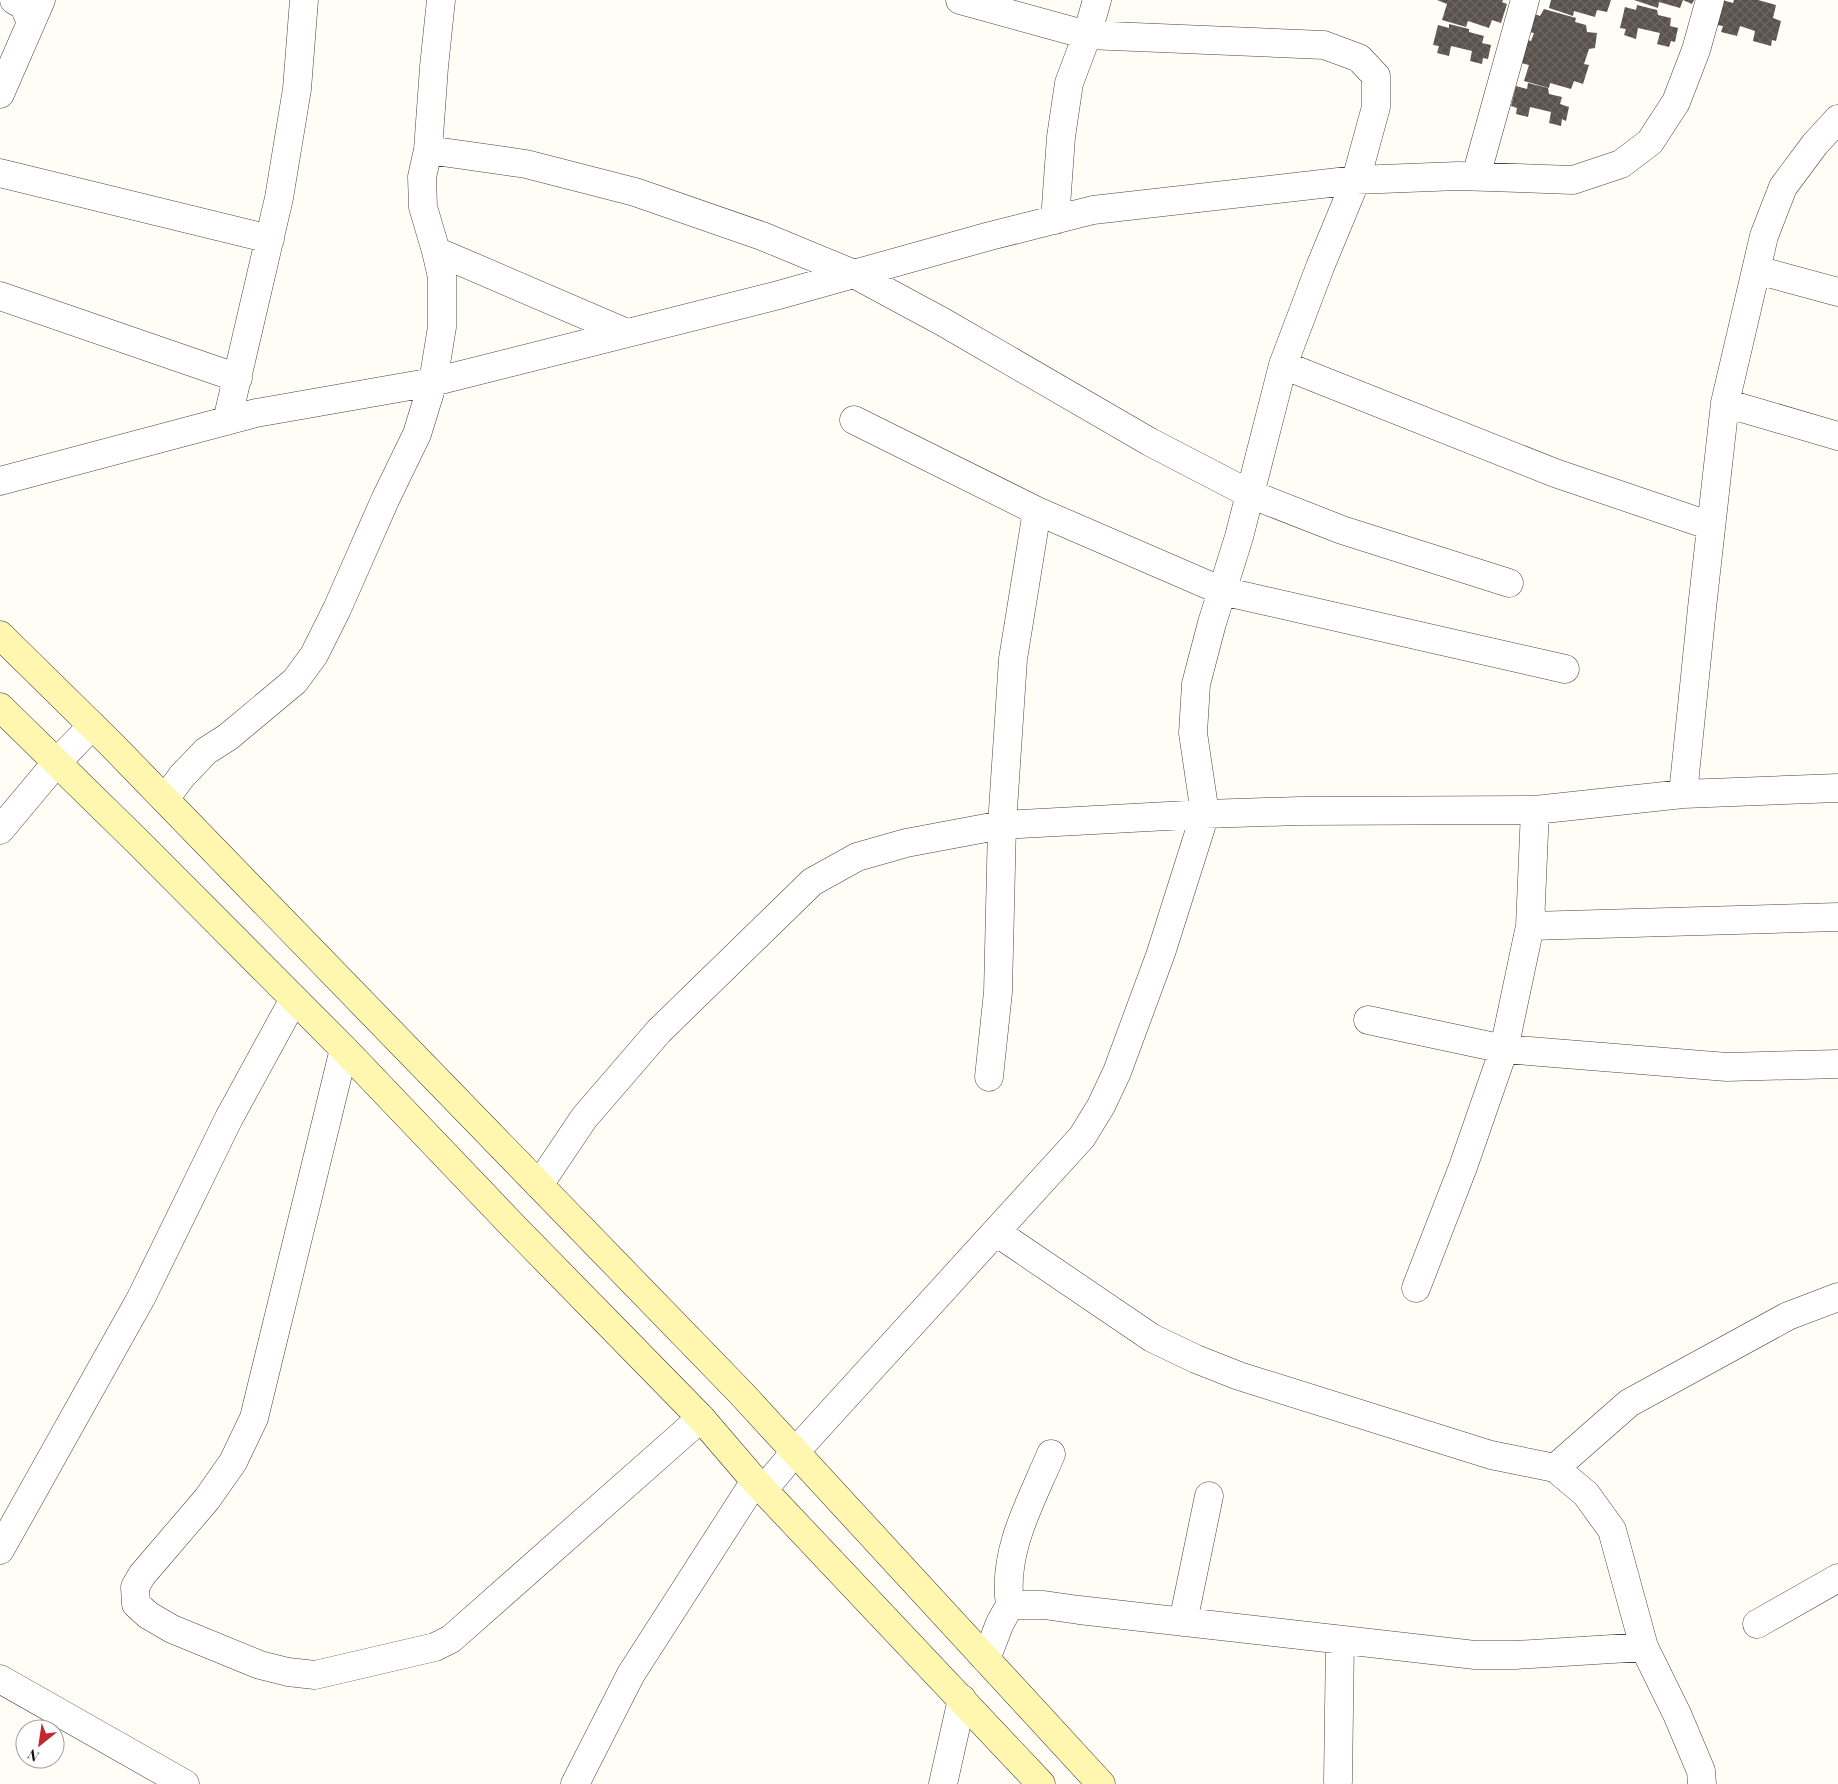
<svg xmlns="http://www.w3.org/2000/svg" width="1838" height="1784" viewBox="0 0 1838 1784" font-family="'Playfair Display',serif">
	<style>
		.building { fill: url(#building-cross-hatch) }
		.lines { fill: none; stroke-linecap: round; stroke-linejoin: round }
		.street-casing { stroke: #444; stroke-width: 29 }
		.secondary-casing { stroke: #333; stroke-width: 29 }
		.street { stroke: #fff; stroke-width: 28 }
		.secondary { stroke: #fff6b0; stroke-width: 28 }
	</style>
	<defs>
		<pattern id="building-cross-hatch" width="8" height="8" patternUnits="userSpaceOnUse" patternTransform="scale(1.25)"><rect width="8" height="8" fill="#5a524d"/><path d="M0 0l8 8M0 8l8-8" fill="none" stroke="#6d6662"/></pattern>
	</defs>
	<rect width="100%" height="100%" fill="#fffdf5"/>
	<!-- building -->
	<path class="building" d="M1437 0H1503L1502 2 1507 4 1501 23 1492 20 1489 28 1468 21 1466 27 1442 20 1447 4Z
		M1551 0H1611L1607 12 1597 10 1595 17 1574 11 1573 16 1549 8Z
		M1634 0H1694L1692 4 1683 0 1680 8 1659 2 1658 8Z
		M1722 0 1733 3 1734 0H1758L1776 5 1773 18 1781 21 1776 41 1772 40 1771 46 1753 41 1755 31 1740 26 1737 36 1721 32 1723 26 1717 25Z
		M1637 5 1657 10 1658 15 1671 18 1670 26 1678 28 1675 42 1671 41 1669 47 1657 44 1660 33 1638 28 1636 39 1624 35 1626 29 1620 28 1625 7 1636 10Z
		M1544 9 1576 18 1575 22 1586 25 1587 32 1597 33 1595 48 1589 49 1584 64 1589 65 1583 84 1574 81 1571 89 1550 83 1549 88 1524 81 1529 65 1521 63 1528 40 1531 41 1534 33 1529 32 1535 14 1540 16Z
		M1449 24 1469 29V32L1484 36 1482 43 1491 45 1488 59 1483 58 1482 64 1470 61 1472 51 1451 46 1449 56 1437 53 1439 46 1433 45 1438 25 1449 28Z
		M1528 83 1548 88 1549 94 1562 97 1560 104 1569 107 1566 121 1562 119 1561 126 1549 123 1551 112 1530 107 1528 117 1516 114 1517 108 1511 106 1516 86 1527 89Z"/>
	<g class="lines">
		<defs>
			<path id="street" d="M14 0 24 6 31 23
				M0 94 41 0
				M428 150 526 164 635 192 762 236 854 274 943 322 1150 442 1250 494 1342 530 1509 583
				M0 173 270 239
				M1476 176 1525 0
				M1055 220 1061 137 1069 83 1087 35 1097 0
				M436 251 627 333
				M1757 270 1838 292
				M0 296 238 378
				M1283 365 1555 473 1711 526
				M1725 403 1838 436
				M854 420 1037 511 1222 591 1565 669
				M227 421 279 198 297 89 304 0
				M0 481 256 413 433 382 775 296 990 236 1093 210 1356 180 1458 176 1573 180 1621 164 1650 142 1676 102 1696 50 1710 0
				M1683 794 1702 608 1725 403 1764 236 1783 187 1815 144 1838 119
				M165 799 182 776 206 751 228 737 295 681 314 655 337 609 385 500 417 434 433 382 442 327V277L436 251 423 207 422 177 428 150 434 67 441 0
				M0 830 57 762 92 726
				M1530 926 1838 917
				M1368 1020 1504 1049 1727 1067 1838 1064
				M344 1049 254 1418 233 1462 207 1499 142 1575 135 1587 136 1604 148 1615 172 1629 260 1665 288 1672 315 1675 435 1647 451 1639 701 1418
				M989 1077 998 992 1002 825 1013 659 1037 511
				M539 1185 584 1118 659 1031 812 882 857 857 906 843 1002 825 1205 814 1299 811 1535 810 1683 794 1838 788
				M996 1232 1152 1338 1196 1359 1239 1376 1491 1455 1555 1468 1586 1494 1612 1530 1644 1647 1677 1714 1701 1771 1702 1784
				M1416 1288 1463 1167 1504 1049 1530 926 1535 810
				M1555 1468 1629 1403 1788 1316 1838 1297
				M764 1489 795 1452 1082 1137 1101 1106 1117 1072 1161 953 1205 814 1193 733 1196 684 1212 623 1239 537 1283 365 1320 267 1356 180 1376 107V76L1359 58 1324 45 1087 35 960 0
				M0 1550 141 1298 229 1118 294 999
				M1010 1605C1002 1551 1031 1502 1051 1454
				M1183 1622 1209 1496
				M1757 1624 1838 1578
				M986 1659 1000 1623 1010 1605H1044L1079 1610 1475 1655H1515L1644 1647
				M0 1679 185 1784
				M1338 1781 1340 1640
				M575 1784 631 1674 755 1481
				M943 1784 962 1699"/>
			<path id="secondary" d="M0 635 112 745 741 1393 1101 1784
				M0 707 138 842 344 1049 513 1226 701 1418 755 1481 1041 1784"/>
		</defs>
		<!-- street casing -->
		<use href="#street" class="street-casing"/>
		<!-- secondary casing -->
		<use href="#secondary" class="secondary-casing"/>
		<!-- street -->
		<use href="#street" class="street"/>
		<!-- secondary -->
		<use href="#secondary" class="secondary"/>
	</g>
	<!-- north arrow -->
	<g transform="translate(40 1744) rotate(210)"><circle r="24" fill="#ffffff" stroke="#a0a0a0"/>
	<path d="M0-4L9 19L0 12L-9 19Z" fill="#c4262e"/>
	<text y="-8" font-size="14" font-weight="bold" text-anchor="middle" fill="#111111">N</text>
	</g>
</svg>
